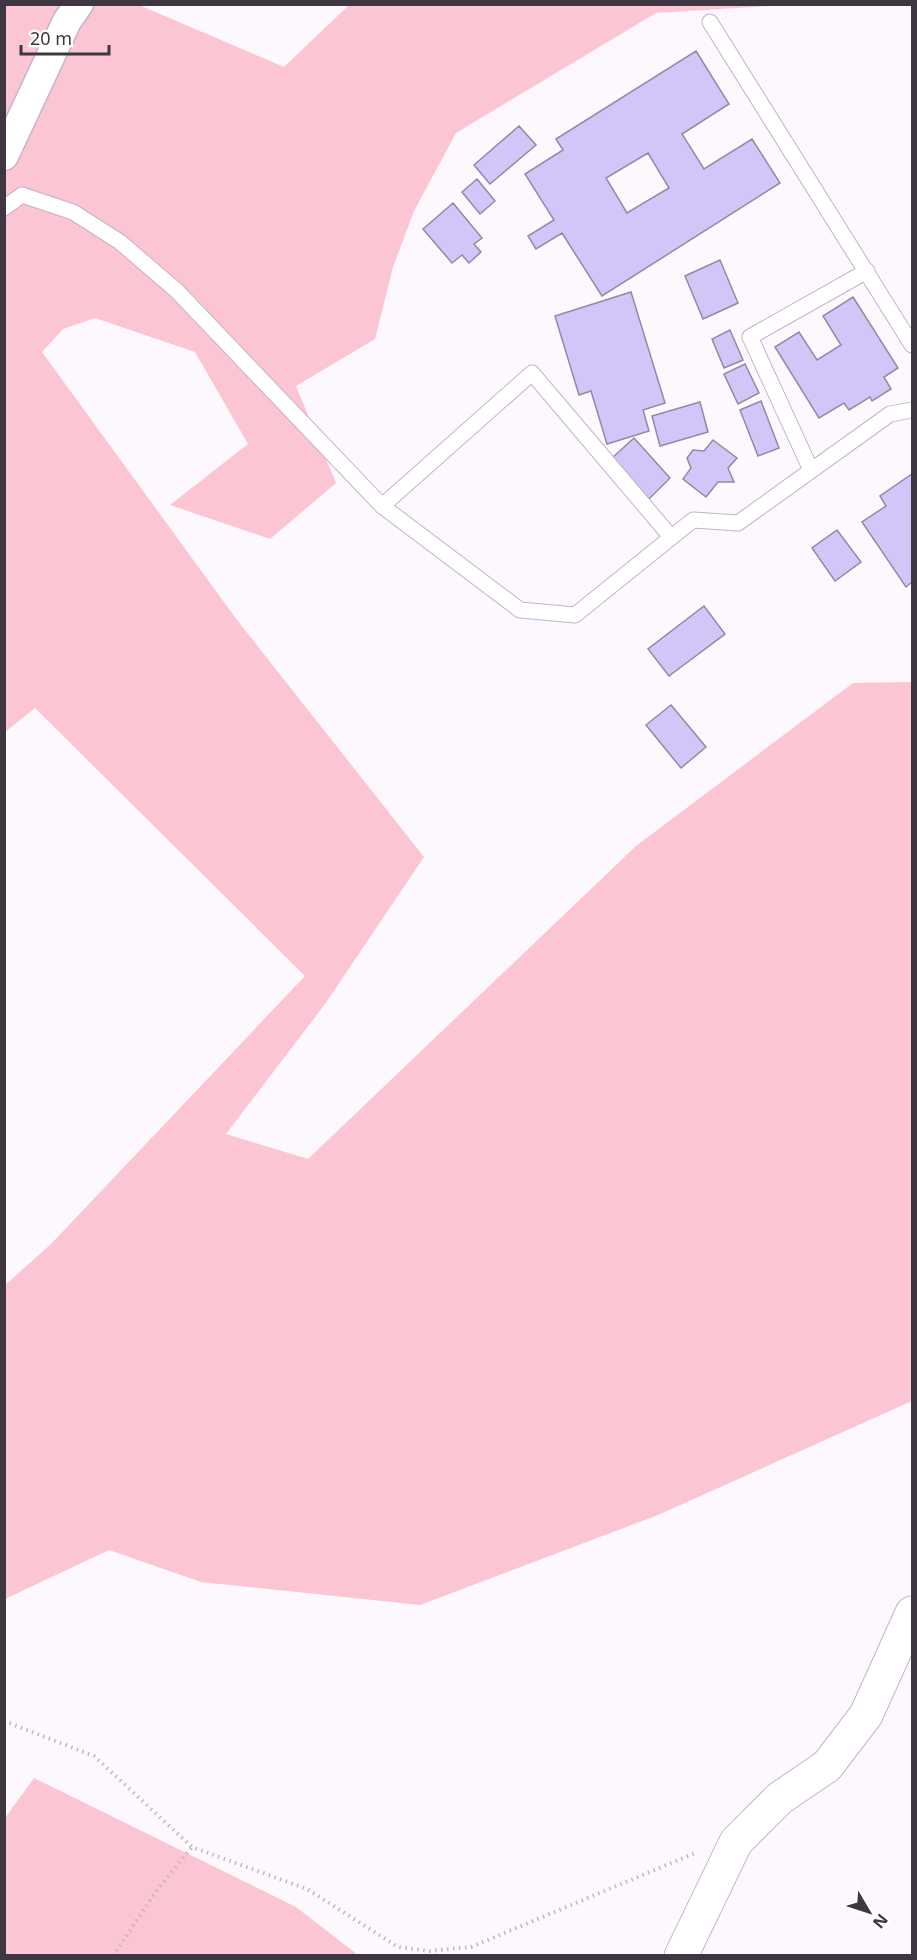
<svg xmlns="http://www.w3.org/2000/svg" width="917" height="1960" viewBox="0 0 917 1960" font-family="'Noto Sans',sans-serif">
	<style>
		.green { fill: #fbc5d4 }
		.building { fill: #d4c5f8; stroke: #918aa4; stroke-width: 1.5; fill-rule: evenodd }
		.lines { fill: none; stroke-linecap: round; stroke-linejoin: round }
		.lane-casing { stroke: #c5b2cb; stroke-width: 17 }
		.street-casing { stroke: #c5b2cb; stroke-width: 31 }
		.secondary-casing { stroke: #c5b2cb; stroke-width: 35 }
		.path { stroke: #beb9bf; stroke-width: 4; stroke-dasharray: 1.5 4.5; stroke-linecap: butt }
		.lane { stroke: #fff; stroke-width: 15 }
		.street { stroke: #fff; stroke-width: 28 }
		.secondary { stroke: #fff; stroke-width: 33 }
	</style>
	<rect width="100%" height="100%" fill="#fcf8fd"/>
	<!-- green -->
	<path class="green" d="M5 5H139L284 67 349 5H786L656 13 456 133 414 211 393 267 375 339 296 386 336 483 270 539 170 505 248 444 195 352 95 318 63 329 42 352 237 620 424 857 325 1004 226 1134 308 1159 636 846 853 683 912 682V1401L658 1515 420 1605 201 1582 109 1550 5 1599 4 1286 51 1244 305 976 35 708 5 732Z
		M34 1778 296 1907 358 1955H5V1818Z"/>
	<!-- building -->
	<path class="building" d="M696 51 729 104 682 134 704 169 752 139 780 183 602 296 562 233 536 249 528 236 554 220 525 174 563 150 556 139ZM648 153 669 188 627 213 606 178Z
		M519 126 536 145 490 184 474 165Z
		M477 179 495 201 480 214 462 192Z
		M453 203 482 238 474 244 481 252 469 263 462 255 452 263 423 229Z
		M720 260 738 303 703 319 685 276Z
		M631 292 665 403 643 410 649 431 607 444 591 391 579 395 555 316Z
		M853 297 898 368 884 377 891 389 872 401 870 397 849 410 844 403 819 418 775 347 799 332 817 360 841 345 823 316Z
		M730 330 743 360 724 368 712 339Z
		M745 364 759 393 738 404 724 374Z
		M761 401 779 448 758 456 740 410Z
		M700 402 708 432 660 446 652 416Z
		M634 438 670 478 649 499 612 458Z
		M713 440 737 458 728 468 734 482H718L706 497 683 479 691 468 687 458 693 450 704 451Z
		M912 474V582L906 587 862 522 886 506 880 496Z
		M837 530 861 562 835 581 812 548Z
		M704 606 725 634 669 676 648 649Z
		M671 705 706 747 681 768 646 725Z"/>
	<g class="lines">
		<defs>
			<path id="lane" d="M710 22 912 345
				M4 208 22 195 73 212 120 242 177 291 382 506 520 610 575 615 693 520 738 523 890 414 912 410
				M811 470 750 337 867 271
				M382 506 532 373 671 537"/>
			<path id="street" d="M4 156 67 21 79 4"/>
			<path id="secondary" d="M681 1956 736 1842 780 1798 827 1766 866 1715 912 1613"/>
		</defs>
		<!-- lane casing -->
		<use href="#lane" class="lane-casing"/>
		<!-- street casing -->
		<use href="#street" class="street-casing"/>
		<!-- secondary casing -->
		<use href="#secondary" class="secondary-casing"/>
		<!-- path -->
		<path class="path" d="M4 1721 94 1756 192 1847 307 1889 398 1947 430 1951 471 1947 695 1853
			M113 1956 157 1890 192 1847"/>
		<!-- lane -->
		<use href="#lane" class="lane"/>
		<!-- street -->
		<use href="#street" class="street"/>
		<!-- secondary -->
		<use href="#secondary" class="secondary"/>
	</g>
	<!-- border -->
	<rect width="917" height="1960" fill="none" stroke="#3e3640" stroke-width="12"/>
	<!-- north arrow -->
	<g transform="translate(869 1912) rotate(129)" stroke="#ffffff" stroke-width="4.5" paint-order="stroke">
	<path d="M0-4.5L10 22L0 15L-10 22Z" fill="#3e3640"/>
	<text y="-9" font-size="16" font-weight="bold" text-anchor="middle" fill="#3e3640">N</text>
	</g>
	<!-- scale -->
	<path d="M21 45v9h88v-9" fill="none" stroke="#3e3640" stroke-width="3"/>
	<text x="30" y="45" font-size="18" fill="#3e3640" stroke="#ffffff" stroke-width="4.5" paint-order="stroke">20 m</text>
</svg>
